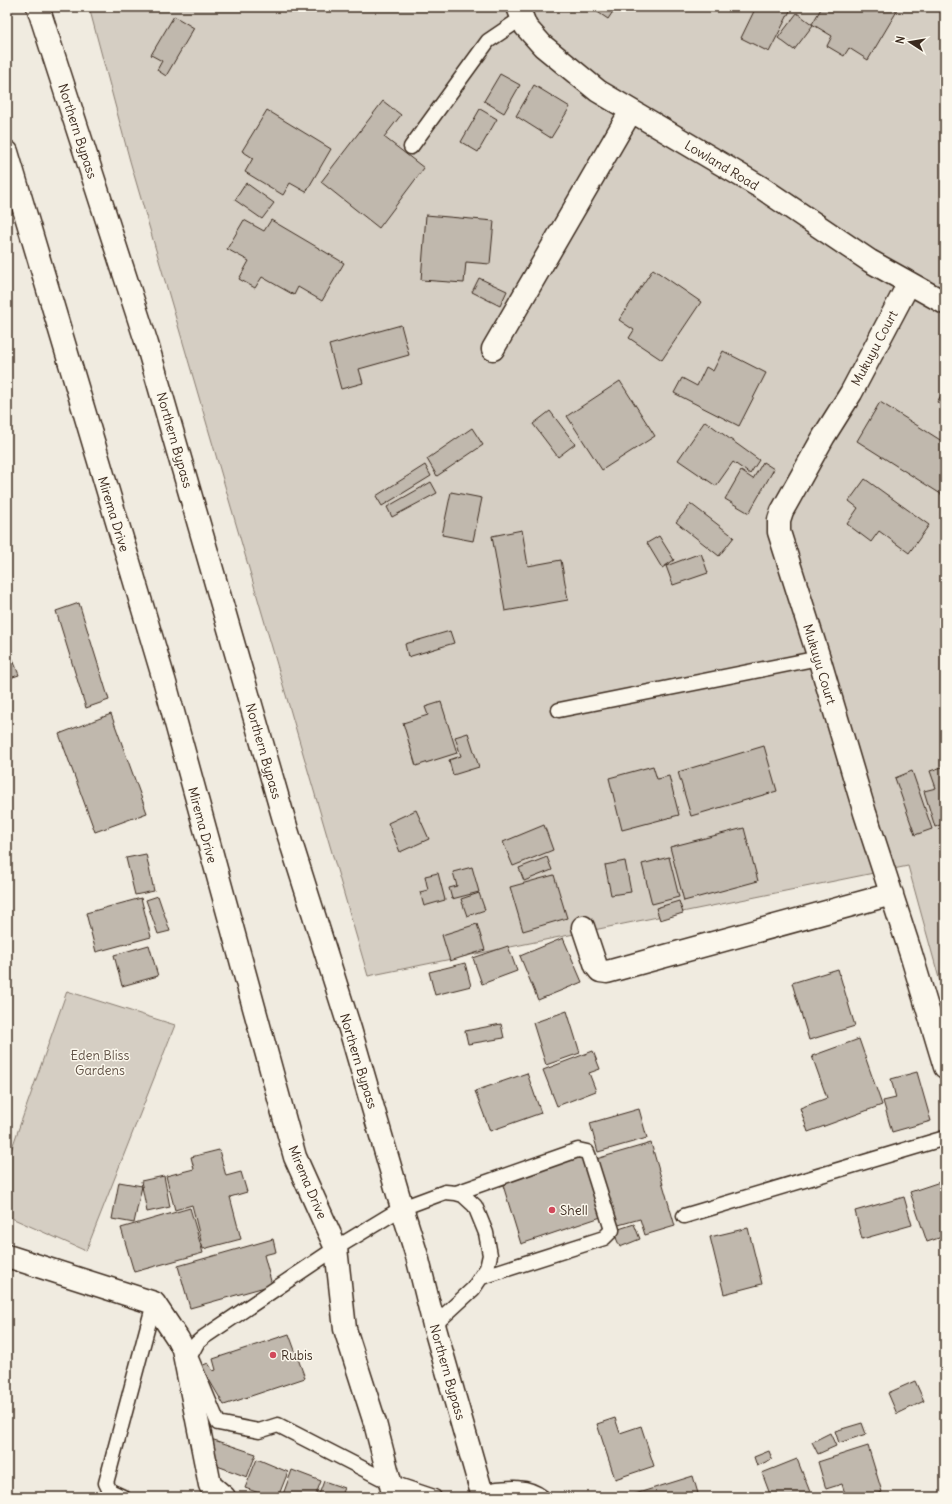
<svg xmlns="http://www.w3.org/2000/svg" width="952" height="1504" viewBox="0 0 952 1504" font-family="Delius,sans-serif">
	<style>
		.green { fill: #d5cec3; stroke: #887c70 }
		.building { fill: #c0b8ad; stroke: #3b2a1e }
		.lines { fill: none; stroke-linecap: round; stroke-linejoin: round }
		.lane-casing { stroke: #3b2a1e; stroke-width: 17 }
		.street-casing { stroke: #3b2a1e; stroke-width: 25 }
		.secondary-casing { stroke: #3b2a1e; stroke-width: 25 }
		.primary-casing { stroke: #3b2a1e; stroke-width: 25 }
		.lane { stroke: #fbf7ec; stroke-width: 14 }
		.street { stroke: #fbf7ec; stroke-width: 22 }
		.secondary { stroke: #fbf7ec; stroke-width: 22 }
		.primary { stroke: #fbf7ec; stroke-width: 22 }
		.poi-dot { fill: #d1495b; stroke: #fbf7ec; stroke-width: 1.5 }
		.labels { text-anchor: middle; stroke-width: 3; stroke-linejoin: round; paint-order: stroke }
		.street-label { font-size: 13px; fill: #3b2a1e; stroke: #fbf7ec }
		.park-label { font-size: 13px; fill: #625347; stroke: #fbf7ec }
		.poi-label { font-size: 13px; fill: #3b2a1e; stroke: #fbf7ec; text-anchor: start }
	</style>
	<rect width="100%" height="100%" fill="#f0ebe0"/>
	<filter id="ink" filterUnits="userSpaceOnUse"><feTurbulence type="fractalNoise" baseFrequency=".025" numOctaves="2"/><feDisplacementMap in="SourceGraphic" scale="8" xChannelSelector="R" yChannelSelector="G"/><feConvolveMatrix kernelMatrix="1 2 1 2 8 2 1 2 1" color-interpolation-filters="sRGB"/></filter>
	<g filter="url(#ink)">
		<!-- green -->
		<path class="green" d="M89 7H945V1000L908 866 368 976 130 161Z
			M67 991 175 1025 86 1251 7 1216V1162Z"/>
		<!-- building -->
		<path class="building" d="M599 7H616L608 19 596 11Z
			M756 7H792L769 52 741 38Z
			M822 7H891L897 11 868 60 849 48 844 56 827 46 832 36 812 24Z
			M797 13 813 25 794 50 778 38Z
			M174 16 194 28 166 76 157 70 162 61 151 55Z
			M500 74 520 85 504 113 484 101Z
			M534 85 570 107 551 138 516 116Z
			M383 101 401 115 384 137 424 168 379 228 321 182Z
			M480 109 497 119 478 152 461 142Z
			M267 110 331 149 306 192 290 183 283 195 245 172 253 158 242 151Z
			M246 183 274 203 262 219 235 200Z
			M426 215 494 221 490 264 466 262 464 283 421 280Z
			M244 220 264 231 271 220 344 263 322 301 298 287 294 295 262 277 255 288 239 279 249 261 227 249Z
			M653 269 701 302 662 360 629 338 634 330 619 320Z
			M479 278 507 291 500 306 472 292Z
			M401 325 409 355 359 369 363 383 341 389 329 345Z
			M723 351 766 373 739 426 674 393 682 378 697 386 706 367 713 371Z
			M620 381 655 436 602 470 567 416Z
			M945 389V408L937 402Z
			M880 402 945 443 944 496 857 441Z
			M550 411 575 444 558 457 533 424Z
			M705 421 759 460 750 474 733 462 716 486 678 460Z
			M472 428 483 445 437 476 427 459Z
			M763 462 774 469 749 513 725 499 741 471 753 479Z
			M425 465 431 476 382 506 376 496Z
			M865 479 929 525 909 553 879 531 871 542 847 524 858 508 849 501Z
			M431 482 437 493 392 517 387 507Z
			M451 492 482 498 473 541 442 535Z
			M691 504 734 537 719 556 676 522Z
			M522 530 528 566 561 560 568 600 505 611 492 536Z
			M659 536 674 560 662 568 647 543Z
			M701 553 708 573 673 585 666 566Z
			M79 603 109 700 86 708 56 611Z
			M450 631 454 643 408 657 405 644Z
			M10 652 19 675 7 679V653Z
			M441 702 457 753 416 766 403 723 428 715 425 707Z
			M111 714 147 813 95 832 59 734Z
			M468 733 479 767 453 775 449 760 461 756 455 737Z
			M764 746 777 791 691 816 678 772Z
			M653 766 657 779 669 776 679 815 622 830 609 778Z
			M945 766V823L935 827 924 791 936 788 930 771Z
			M912 771 932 829 915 835 895 778Z
			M416 810 429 839 400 852 388 823Z
			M544 825 553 850 513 866 503 842Z
			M744 828 758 881 684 901 670 847Z
			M146 854 154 891 135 895 126 858Z
			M547 857 552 870 524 881 519 868Z
			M669 857 679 897 652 904 642 864Z
			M625 861 631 892 611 895 605 865Z
			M472 867 479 892 452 899 449 888 457 886 453 872Z
			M438 873 445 900 424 906 420 892 428 890 425 876Z
			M554 875 567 918 523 931 510 887Z
			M479 893 485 910 467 916 461 899Z
			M158 896 170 931 158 934 146 900Z
			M141 898 151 937 96 952 86 913Z
			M679 901 683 913 660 920 656 908Z
			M477 924 485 950 450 961 442 935Z
			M563 938 582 982 538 1000 520 956Z
			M149 945 158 976 122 986 114 955Z
			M508 946 517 971 482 984 473 958Z
			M465 963 471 986 435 995 429 972Z
			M838 969 855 1026 809 1040 792 983Z
			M567 1011 580 1053 546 1065 533 1023Z
			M501 1024 504 1038 468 1044 465 1031Z
			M859 1039 882 1105 808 1132 800 1108 827 1098 812 1056Z
			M593 1051 600 1069 589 1073 596 1091 557 1106 543 1070Z
			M917 1072 931 1121 892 1132 883 1101 896 1098 891 1079Z
			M527 1073 541 1113 490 1131 475 1091Z
			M639 1109 647 1138 598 1152 590 1123Z
			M651 1143 675 1226 645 1235 640 1219 615 1226 596 1159Z
			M219 1150 226 1176 241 1172 247 1192 230 1197 241 1239 203 1249 192 1205 175 1210 166 1176 194 1169 191 1157Z
			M584 1155 604 1216 521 1244 502 1182Z
			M164 1176 170 1207 147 1212 141 1181Z
			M943 1181 945 1186V1236L927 1242 910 1192Z
			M119 1182 142 1186 134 1223 112 1219Z
			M904 1197 912 1225 862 1239 855 1211Z
			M190 1208 203 1253 134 1272 121 1228Z
			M634 1224 640 1239 620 1247 613 1231Z
			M748 1228 762 1284 724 1294 710 1237Z
			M273 1239 276 1252 264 1255 272 1285 190 1308 178 1266Z
			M289 1334 305 1378 224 1405 201 1366 208 1363 213 1371 216 1370 213 1359Z
			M915 1381 924 1401 897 1414 888 1393Z
			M615 1418 620 1433 641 1426 654 1466 615 1479 597 1424Z
			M862 1423 866 1434 839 1443 835 1431Z
			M830 1433 836 1446 818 1454 812 1442Z
			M211 1439 256 1454 247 1477 212 1464Z
			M868 1446 882 1492 866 1497H846L842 1484 826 1489 818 1462Z
			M769 1451 772 1459 757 1466 754 1457Z
			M257 1459 288 1472 278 1497H270L245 1488Z
			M797 1459 812 1497H771L762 1473Z
			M292 1470 321 1481 315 1497H282Z
			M693 1476 699 1497H636L635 1494Z
			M324 1481 344 1488 340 1497H318Z"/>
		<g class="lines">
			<defs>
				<path id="lane" d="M411 147 488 41 522 18
					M559 710 819 658
					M456 1193 578 1150 587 1152 589 1157 612 1230 604 1238 482 1277
					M684 1216 945 1138
					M434 1325 473 1289 487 1268 490 1255 486 1233 475 1206 463 1195 456 1193 445 1192 402 1208 336 1248 204 1337 197 1343 190 1356 218 1423 259 1431 278 1425 389 1482 434 1497
					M481 1491C501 1489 526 1483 542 1497
					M123 1497 110 1491 106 1483 154 1303"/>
				<path id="street" d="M518 7 526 27 543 46 598 91 762 188 870 261 945 303
					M909 283 851 393 824 436 782 511 779 520V532L785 551 819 658 865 813 911 954 945 1067
					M493 349 631 111
					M583 927 596 966 600 971 607 972 892 894
					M7 1256 154 1303 178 1339 183 1349 210 1485 224 1497"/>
				<path id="secondary" d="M7 152 165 683 295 1157 336 1248 345 1329 375 1423 394 1497"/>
				<path id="primary" d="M38 7 147 344 287 830 350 1029 402 1208 417 1256 434 1325 483 1497"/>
			</defs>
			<!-- lane casing -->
			<use href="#lane" class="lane-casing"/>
			<!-- street casing -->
			<use href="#street" class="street-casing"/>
			<!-- secondary casing -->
			<use href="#secondary" class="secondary-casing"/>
			<!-- primary casing -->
			<use href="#primary" class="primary-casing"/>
			<!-- lane -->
			<use href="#lane" class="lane"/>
			<!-- street -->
			<use href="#street" class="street"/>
			<!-- secondary -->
			<use href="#secondary" class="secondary"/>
			<!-- primary -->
			<use href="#primary" class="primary"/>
		</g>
	</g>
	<!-- markers -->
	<g class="poi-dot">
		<circle cx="552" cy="1210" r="4"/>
		<circle cx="273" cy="1355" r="4"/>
	</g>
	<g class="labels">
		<!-- street labels -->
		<g class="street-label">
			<text transform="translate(78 131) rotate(72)" y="5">Northern Bypass</text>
			<text transform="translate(722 165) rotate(31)" y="5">Lowland Road</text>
			<text transform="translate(874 348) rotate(-62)" y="5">Mukuyu Court</text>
			<text transform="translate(175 440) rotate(74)" y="5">Northern Bypass</text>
			<text transform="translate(114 514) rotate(73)" y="5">Mirema Drive</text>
			<text transform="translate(820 664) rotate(73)" y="5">Mukuyu Court</text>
			<text transform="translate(264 751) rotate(74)" y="5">Northern Bypass</text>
			<text transform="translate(203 825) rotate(75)" y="5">Mirema Drive</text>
			<text transform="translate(359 1061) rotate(73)" y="5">Northern Bypass</text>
			<text transform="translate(308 1182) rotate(67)" y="5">Mirema Drive</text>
			<text transform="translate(448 1372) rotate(74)" y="5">Northern Bypass</text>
		</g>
		<!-- park labels -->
		<g class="park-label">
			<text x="100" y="1060">Eden Bliss<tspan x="100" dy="15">Gardens</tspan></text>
		</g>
		<!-- poi labels -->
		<g class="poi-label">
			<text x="560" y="1215">Shell</text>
			<text x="281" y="1360">Rubis</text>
		</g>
	</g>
	<!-- margin -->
	<rect width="952" height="1504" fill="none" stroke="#fbf7ec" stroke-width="24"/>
	<rect x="12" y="12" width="928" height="1480" fill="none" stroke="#3b2a1e" stroke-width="1.5" filter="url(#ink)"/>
	<!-- north arrow -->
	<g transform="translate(910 42) rotate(282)" stroke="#fbf7ec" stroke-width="3" paint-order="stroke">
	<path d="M0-3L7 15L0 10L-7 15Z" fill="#3b2a1e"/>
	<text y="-6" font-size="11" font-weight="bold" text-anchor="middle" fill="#3b2a1e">N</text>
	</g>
</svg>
